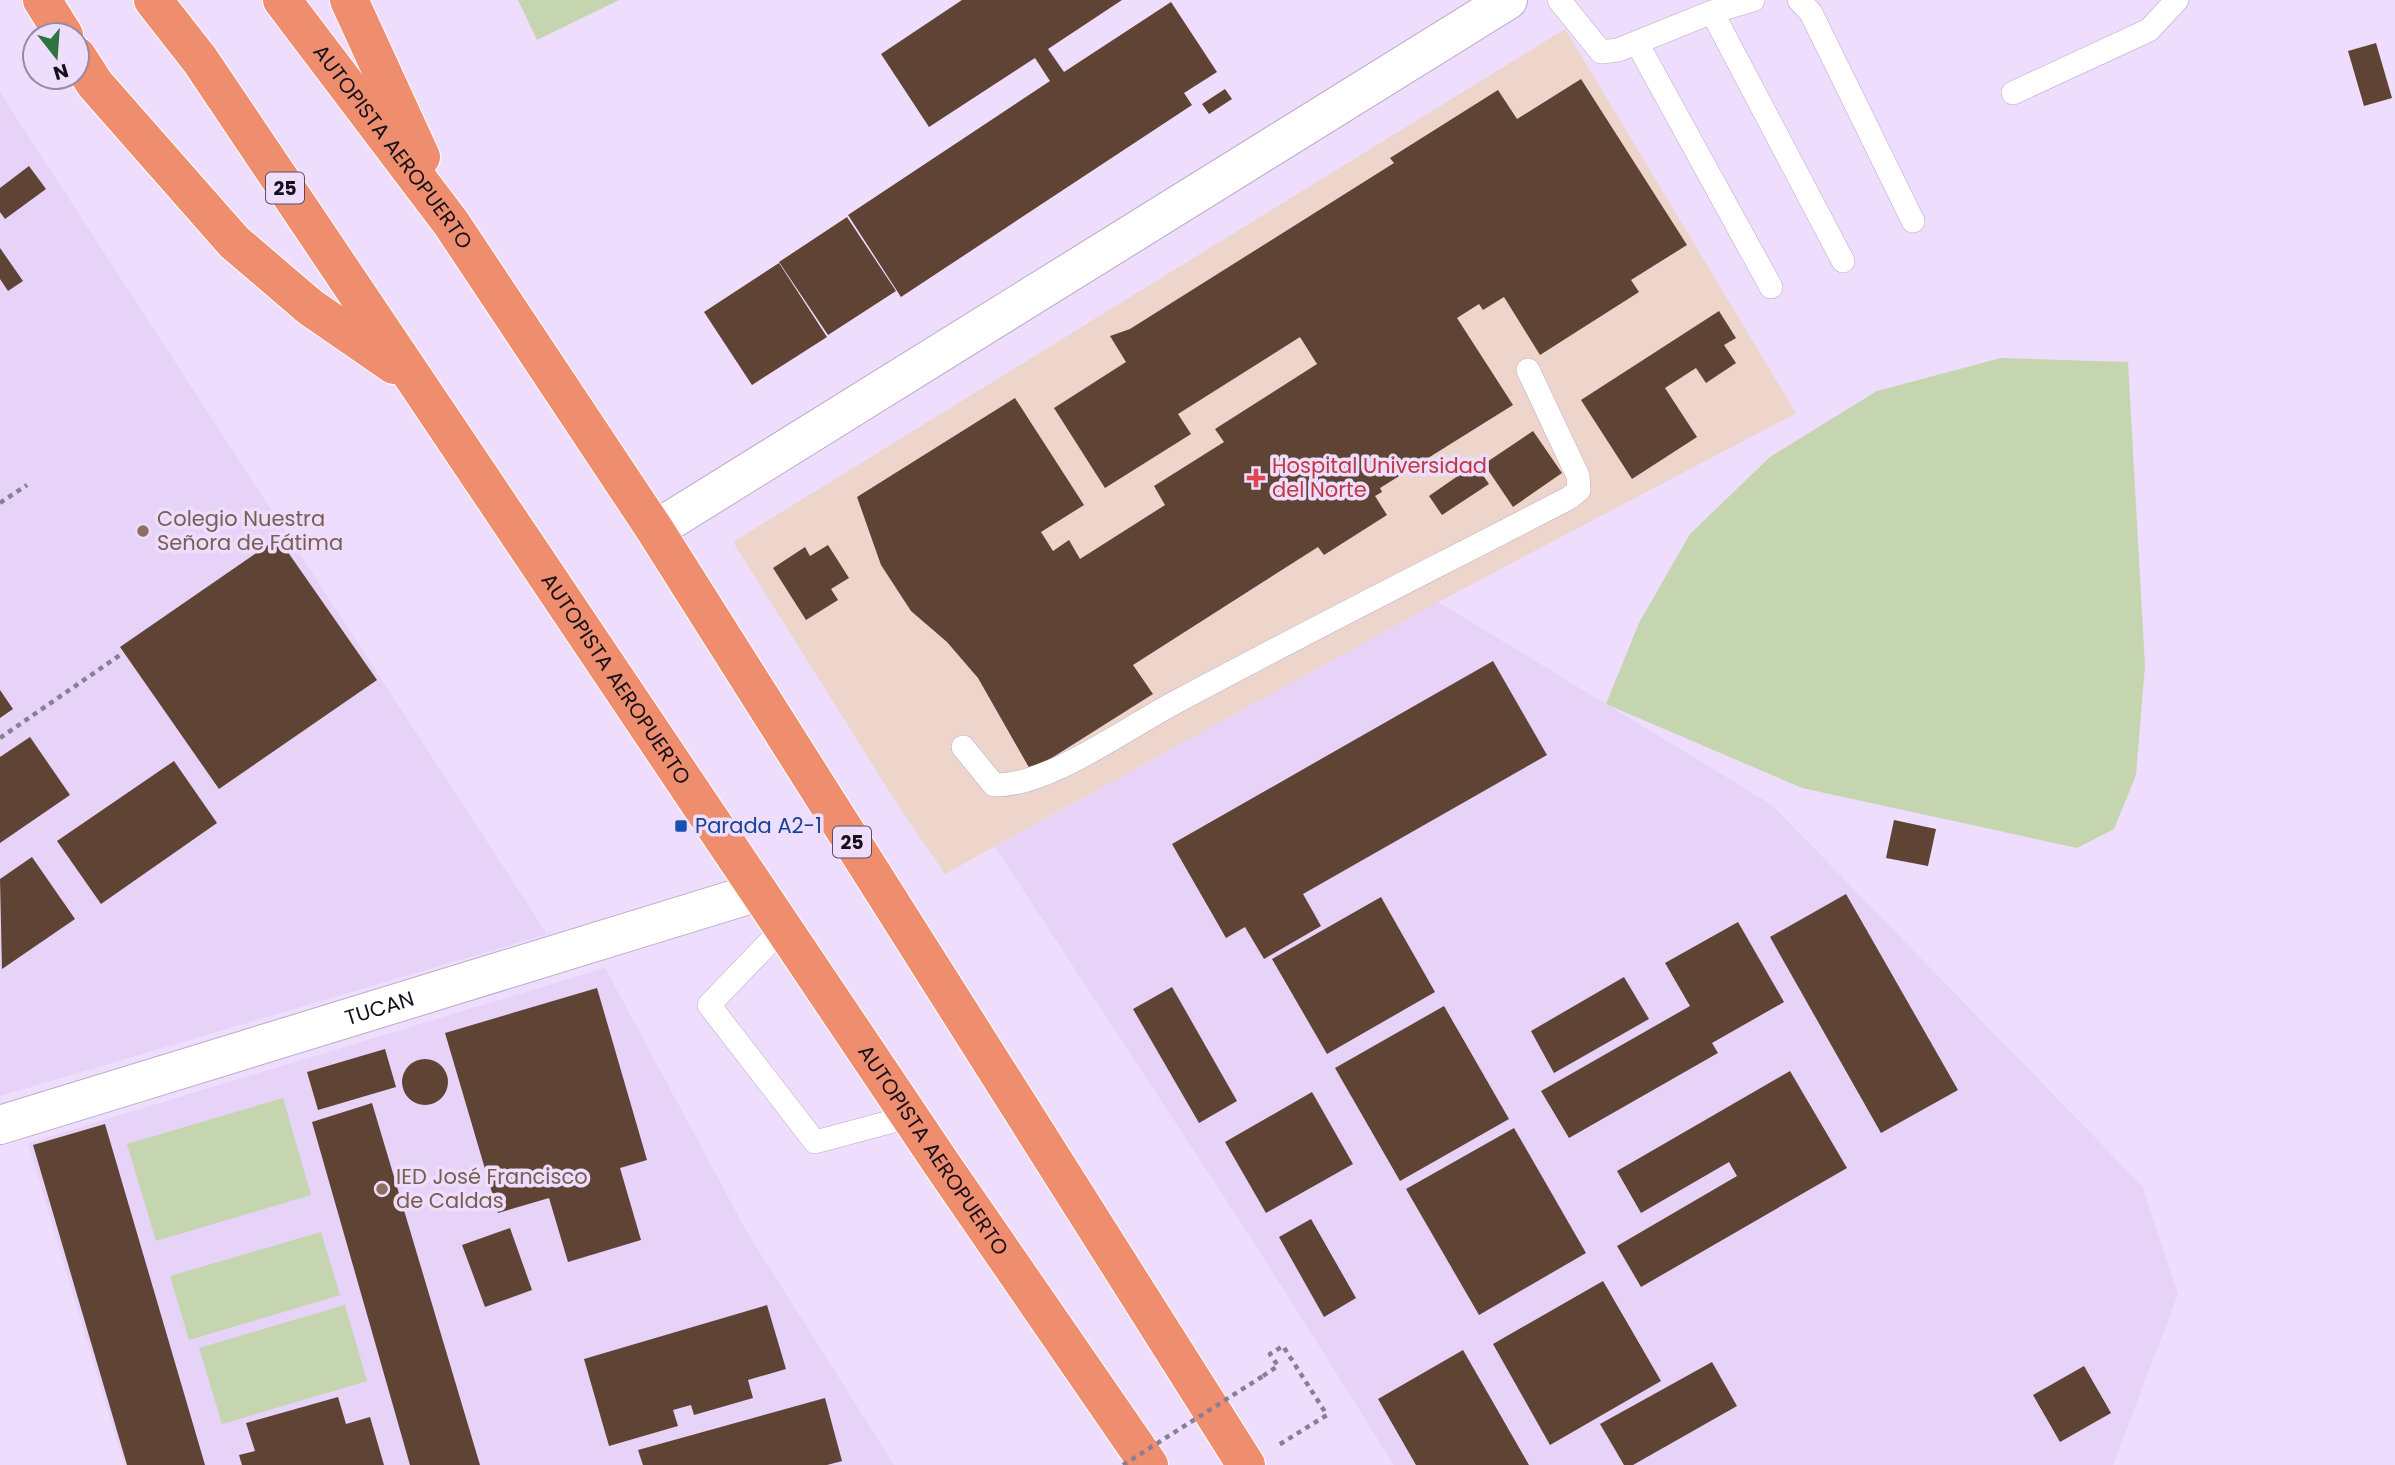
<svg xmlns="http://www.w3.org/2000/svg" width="2395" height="1465" viewBox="0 0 2395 1465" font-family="Poppins,sans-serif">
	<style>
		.built { fill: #e7d2f8 }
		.medical { fill: #edd5cb }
		.green { fill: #c4d5af }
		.building { fill: #5f4335 }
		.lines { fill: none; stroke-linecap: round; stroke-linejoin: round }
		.service-casing { stroke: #b9a9c7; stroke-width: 24 }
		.minor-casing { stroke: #b9a9c7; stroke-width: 40 }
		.trunk-casing { stroke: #fff; stroke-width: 40 }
		.path { stroke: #8a7e93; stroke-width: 4.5; stroke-dasharray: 5 5; stroke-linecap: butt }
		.service { stroke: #fff; stroke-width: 23 }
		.minor { stroke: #fff; stroke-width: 38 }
		.trunk { stroke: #ee8e6e; stroke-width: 38 }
		.path-bridge { stroke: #8a7e93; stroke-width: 4.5; stroke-dasharray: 5 5; stroke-linecap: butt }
		.health-dot { fill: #e0444e; stroke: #eeddfc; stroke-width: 2.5 }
		.education-dot { fill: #8d6e63; stroke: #eeddfc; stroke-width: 2.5 }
		.transit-dot { fill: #1a4fb4; stroke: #eeddfc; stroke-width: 2.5 }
		.labels { text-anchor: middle; stroke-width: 7; stroke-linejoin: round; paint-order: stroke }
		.shield { fill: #eeddfc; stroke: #574e5e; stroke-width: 2 }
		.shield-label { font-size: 19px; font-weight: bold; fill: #16101a }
		.street-label { font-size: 21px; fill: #16101a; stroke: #eeddfc }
		.health-label { font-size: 21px; fill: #be3a42; stroke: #eeddfc; text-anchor: start }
		.education-label { font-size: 21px; fill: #785e54; stroke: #eeddfc; text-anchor: start }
		.transit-label { font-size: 21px; fill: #164399; stroke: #eeddfc; text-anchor: start }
	</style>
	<rect width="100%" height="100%" fill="#eeddfc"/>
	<!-- built -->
	<path class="built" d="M0 92 23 128 547 934 0 1096Z
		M1438 602 1772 805 2142 1186 2178 1294 2113 1465H1394L1255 1244 995 847Z
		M605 968 748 1234 894 1465H124L28 1143Z"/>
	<!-- medical -->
	<path class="medical" d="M1565 29 1796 413 1438 602 945 874 901 810 733 542Z"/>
	<!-- green -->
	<path class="green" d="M518 0H619L537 40Z
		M2001 358 2128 362 2145 666 2136 775 2114 829 2077 848 1802 788 1606 704 1639 623 1690 534 1770 457 1877 391Z
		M283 1098 311 1195 156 1241 127 1144Z
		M321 1232 340 1295 189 1340 170 1276Z
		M345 1305 367 1381 222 1424 199 1348Z"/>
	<!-- building -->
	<path class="building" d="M962 0H1122L1048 49 1064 72 1171 2 1217 72 1184 93 1192 105 901 297 848 215 1050 81 1035 58 929 127 881 54Z
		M2376 43 2392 98 2364 106 2348 51Z
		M1581 79 1687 245 1631 280 1639 292 1540 355 1504 297 1483 310 1479 304 1457 318 1513 405 1380 488 1382 492 1375 496 1387 515 1324 555 1318 547 1133 665 1153 694 1031 771 978 678 947 642 911 611 881 565 857 497 1015 398 1084 505 1041 532 1053 551 1069 540 1080 559 1165 505 1154 486 1224 442 1215 429 1317 364 1300 337 1178 414 1191 434 1105 488 1054 408 1126 362 1110 336 1130 329 1394 163 1390 158 1498 90 1517 119Z
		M1225 89 1232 99 1209 114 1202 104Z
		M29 166 46 189 5 219 0 212V188Z
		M847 217 896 291 828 335 779 262Z
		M0 248 23 281 8 291 0 279Z
		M779 263 827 337 752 385 704 312Z
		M1719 311 1736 338 1724 345 1736 363 1706 383 1696 368 1665 388 1697 437 1632 479 1581 400Z
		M1533 431 1562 473 1513 507 1484 464Z
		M1475 464 1489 484 1442 515 1429 496Z
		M278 538 377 680 219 789 120 647Z
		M828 545 849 578 831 589 838 600 806 620 773 568 805 547 810 556Z
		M1493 661 1547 755 1303 894 1321 926 1264 959 1245 927 1226 938 1172 844Z
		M0 690 13 709 0 718Z
		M30 737 70 795 0 843V757Z
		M174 761 217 823 101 904 57 841Z
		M1894 820 1936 829 1928 866 1886 858Z
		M32 857 75 919 2 969 0 879Z
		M1846 894 1958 1090 1881 1133 1770 937Z
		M1381 897 1435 992 1327 1054 1272 959Z
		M1738 922 1784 1002 1712 1043 1718 1053 1569 1138 1541 1091 1690 1006 1665 963Z
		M1624 977 1649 1019 1554 1073 1531 1031Z
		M1172 987 1237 1101 1199 1123 1133 1009Z
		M597 988 647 1160 620 1168 641 1240 568 1262 549 1198 498 1213 445 1033Z
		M1444 1006 1509 1119 1400 1181 1335 1068Z
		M385 1049 396 1087 318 1110 307 1072Z
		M402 1082a23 23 0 1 1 46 0a23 23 0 1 1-46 0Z
		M1790 1071 1847 1168 1641 1287 1617 1246 1737 1176 1729 1162 1641 1213 1617 1171Z
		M1312 1092 1353 1164 1266 1213 1225 1142Z
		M372 1103 480 1465H410L312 1122Z
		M105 1124 205 1465H127L33 1145Z
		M1514 1128 1586 1253 1479 1315 1406 1189Z
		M1311 1219 1356 1298 1324 1317 1279 1237Z
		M510 1228 532 1290 485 1307 462 1245Z
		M1603 1281 1661 1381 1550 1445 1493 1344Z
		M767 1305 786 1369 748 1380 753 1398 694 1415 691 1405 673 1410 678 1426 609 1446 584 1359Z
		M1463 1350 1529 1465H1416L1378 1399Z
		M1712 1362 1737 1406 1633 1465H1624L1600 1424Z
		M2084 1366 2111 1413 2060 1442 2033 1395Z
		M338 1397 346 1424 370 1417 384 1465H242L239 1455 255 1451 246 1423Z
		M825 1398 842 1461 827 1465H643L638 1450Z"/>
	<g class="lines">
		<defs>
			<path id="service" d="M1559 0 1601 52 1618 50 1712 12 1753 0
				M1799 0 1811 13 1913 221
				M1712 12 1843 261
				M1637 43 1771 287
				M2013 93 2149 30 2177 0
				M963 747 994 785C1047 787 1128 727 1176 702 1306 632 1438 566 1569 498L1579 490 1578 476 1528 370
				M783 928 709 1005 815 1142 912 1116"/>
			<g id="minor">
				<path d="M655 530 1508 0"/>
				<path id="s1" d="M0 1125 758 892"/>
			</g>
			<g id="trunk">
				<path d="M42 0 64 35"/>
				<path id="s2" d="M153 0 200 60 941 1163 1149 1465"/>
				<path id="s3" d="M282 0 451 223 655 530 1246 1465"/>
				<path d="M349 0 421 157"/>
				<path d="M77 56 95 84 234 242 310 307 394 365"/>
			</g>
		</defs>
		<!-- service casing -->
		<use href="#service" class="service-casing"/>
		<!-- minor casing -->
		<use href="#minor" class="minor-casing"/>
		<!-- trunk casing -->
		<use href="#trunk" class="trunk-casing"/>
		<!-- path -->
		<path class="path" d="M0 503 27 485
			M0 738 120 655
			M1263 1376 1278 1366 1270 1354 1283 1346 1327 1415 1277 1446"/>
		<!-- service -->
		<use href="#service" class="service"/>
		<!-- minor -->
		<use href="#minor" class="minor"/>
		<!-- trunk -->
		<use href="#trunk" class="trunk"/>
		<!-- path-bridge -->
		<path class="path-bridge" d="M1123 1465 1263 1376"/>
	</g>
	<!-- markers -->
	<path class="health-dot" d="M1252.5 467.5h7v7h7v7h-7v7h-7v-7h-7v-7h7z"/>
	<g class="education-dot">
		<circle cx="143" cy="531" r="7"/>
		<circle cx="382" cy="1189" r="7"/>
	</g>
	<rect class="transit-dot" x="674" y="819" width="14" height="14" rx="3.5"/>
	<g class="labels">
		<!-- shield labels -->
		<g class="shield">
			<rect x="266" y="172.5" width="38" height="31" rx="5"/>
			<rect x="833" y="826.5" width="38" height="31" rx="5"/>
		</g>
		<g class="shield-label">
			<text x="285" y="195">25</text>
			<text x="852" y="849">25</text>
		</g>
		<!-- street labels -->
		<g class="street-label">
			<text dy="7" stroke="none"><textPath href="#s3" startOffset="184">AUTOPISTA AEROPUERTO</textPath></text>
			<text dy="7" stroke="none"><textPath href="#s2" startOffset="822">AUTOPISTA AEROPUERTO</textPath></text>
			<text dy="7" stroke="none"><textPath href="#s1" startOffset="397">TUCAN</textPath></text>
			<text dy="7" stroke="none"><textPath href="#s2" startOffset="1390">AUTOPISTA AEROPUERTO</textPath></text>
		</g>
		<!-- health labels -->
		<g class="health-label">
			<text x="1272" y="473">Hospital Universidad<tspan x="1272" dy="24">del Norte</tspan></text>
		</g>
		<!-- education labels -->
		<g class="education-label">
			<text x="157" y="526">Colegio Nuestra<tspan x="157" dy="24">Señora de Fátima</tspan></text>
			<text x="396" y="1184">IED José Francisco<tspan x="396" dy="24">de Caldas</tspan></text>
		</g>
		<!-- transit labels -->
		<g class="transit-label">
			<text x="695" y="833">Parada A2-1</text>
		</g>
	</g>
	<!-- north arrow -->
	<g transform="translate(56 56) rotate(163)"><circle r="33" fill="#eeddfc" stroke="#988ba2" stroke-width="2"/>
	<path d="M0-5L12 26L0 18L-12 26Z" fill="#2f733e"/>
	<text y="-10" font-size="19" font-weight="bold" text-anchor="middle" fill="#16101a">N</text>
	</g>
</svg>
